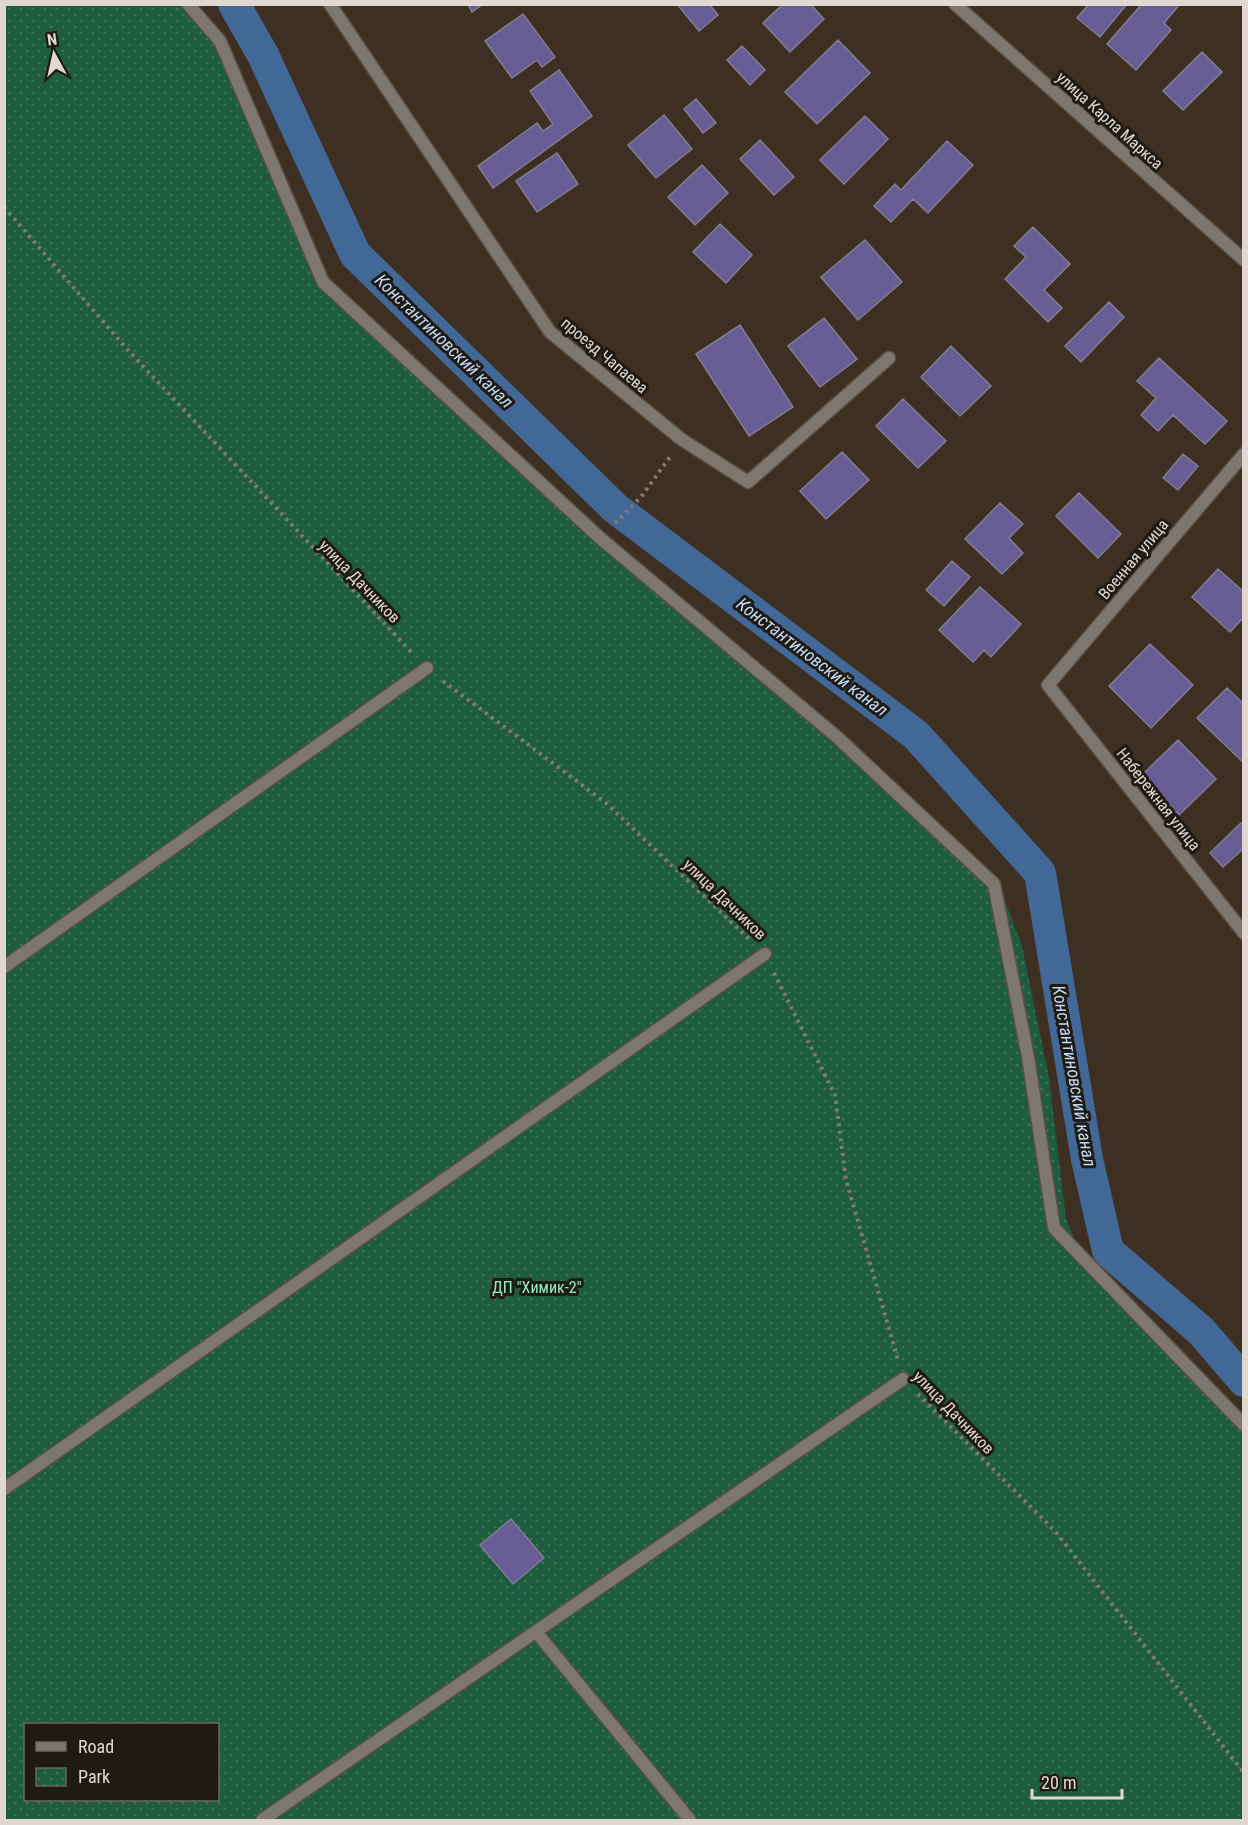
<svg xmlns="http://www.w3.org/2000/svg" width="1248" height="1825" viewBox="0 0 1248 1825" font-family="'Roboto Condensed',sans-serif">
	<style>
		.park { fill: url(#park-dots); fill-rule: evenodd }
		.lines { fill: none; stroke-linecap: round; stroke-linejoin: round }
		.canal { stroke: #416897; stroke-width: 32 }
		.building { fill: #675c93; stroke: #817e91; stroke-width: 1.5 }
		.street-casing { stroke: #5b4e42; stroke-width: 15 }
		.path { stroke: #84796e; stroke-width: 4; stroke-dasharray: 3 4.5; stroke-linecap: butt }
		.street { stroke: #7d7770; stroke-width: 12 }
		.labels { text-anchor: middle; stroke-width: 6; stroke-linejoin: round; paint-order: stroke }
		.street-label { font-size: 16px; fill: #e1d9d1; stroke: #1f1a13 }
		.park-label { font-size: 16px; fill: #91f2bf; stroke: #1f1a13 }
		.water-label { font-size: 18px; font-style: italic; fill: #c1d9f5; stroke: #1f1a13 }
	</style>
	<defs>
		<pattern id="park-dots" width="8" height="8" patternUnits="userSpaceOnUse" patternTransform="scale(1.5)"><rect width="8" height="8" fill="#1d5c3f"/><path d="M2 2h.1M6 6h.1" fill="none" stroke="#3e735a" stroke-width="1.8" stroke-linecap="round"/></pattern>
	</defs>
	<rect width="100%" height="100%" fill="#3d3023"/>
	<!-- park -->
	<path class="park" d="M5 5H194L224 39 327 280 604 533 842 734 998 882 1022 946 1049 1078 1066 1219 1080 1252 1183 1352 1243 1420V1820H5ZM26 1724H218V1800H26Z"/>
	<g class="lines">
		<!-- canal -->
		<path class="canal" d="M234 4 263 55 355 254 615 508 916 735 1040 873 1087 1159 1108 1251 1201 1331 1244 1381"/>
	</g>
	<!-- building -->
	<path class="building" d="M468 4H483L472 12Z
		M677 4H709L718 15 699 31Z
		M783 4H810L824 19 790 52 763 23Z
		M1089 4H1127L1100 37 1077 18Z
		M1142 4H1180L1164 23 1171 30 1136 70 1107 44Z
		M523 14 555 57 542 67 537 60 512 78 485 41Z
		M838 40 870 73 817 124 785 92Z
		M742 46 765 70 750 85 727 60Z
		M1202 52 1222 72 1183 110 1163 91Z
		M559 70 592 116 493 188 478 166 537 123 543 131 553 124 530 91Z
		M696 99 716 123 703 133 684 109Z
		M664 115 692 149 656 178 628 145Z
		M865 116 888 139 844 184 820 160Z
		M760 140 794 177 774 195 740 159Z
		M947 141 973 165 928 213 913 199 891 222 874 206 895 184 901 190Z
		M557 153 578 184 537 212 516 181Z
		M702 165 728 193 695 225 668 197Z
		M720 224 752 255 726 283 693 252Z
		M1033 227 1070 264 1044 290 1062 308 1048 322 1005 279 1026 257 1014 246Z
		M865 240 902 282 858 320 821 277Z
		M1109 302 1124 317 1081 362 1065 346Z
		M824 318 857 359 820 387 788 346Z
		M740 325 793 407 749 436 696 354Z
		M951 346 991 386 960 416 921 377Z
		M1159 358 1227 421 1205 444 1173 415 1158 431 1141 415 1156 398 1137 381Z
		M903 399 946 441 918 468 876 426Z
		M842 452 869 480 826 519 800 491Z
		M1183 454 1198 466 1178 490 1163 478Z
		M1079 493 1121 534 1098 558 1056 516Z
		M1000 503 1023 524 1009 538 1023 553 1002 574 965 539Z
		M952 561 970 577 944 606 926 590Z
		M1218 569 1244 592V617L1230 632 1192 597Z
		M980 587 1021 624 991 657 984 650 973 662 939 630Z
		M1150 644 1193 685 1151 728 1109 686Z
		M1227 688 1244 704V763L1197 718Z
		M1178 740 1216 779 1179 815 1141 776Z
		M1241 823 1244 825V848L1223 867 1210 853Z
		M511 1519 544 1558 513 1584 480 1545Z"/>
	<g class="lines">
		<defs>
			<path id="street" d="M188 4 220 41 323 282 600 538 837 737 994 884 1028 1057 1054 1228 1244 1425
				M330 4 550 332 681 439 748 482 889 358
				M955 4 1244 260
				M1244 454 1048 685 1244 933
				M4 967 427 668
				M4 1489 765 954
				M537 1633 690 1820
				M262 1820 903 1379"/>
		</defs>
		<!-- street casing -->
		<use href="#street" class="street-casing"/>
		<!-- path -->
		<path class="path" d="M4 207 126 348 413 654
			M615 523 641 497 670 457
			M443 681 606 803 751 941
			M774 973 835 1095 846 1180 898 1360
			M918 1394 1055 1531 1244 1773"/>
		<!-- street -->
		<use href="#street" class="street"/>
	</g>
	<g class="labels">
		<!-- street labels -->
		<g class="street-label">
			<text transform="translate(1110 120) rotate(42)" y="6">улица Карла Маркса</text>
			<text transform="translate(605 355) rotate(40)" y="6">проезд Чапаева</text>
			<text transform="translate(1133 559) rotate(-50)" y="6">Военная улица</text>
			<text transform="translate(360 581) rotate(46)" y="6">улица Дачников</text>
			<text transform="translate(1159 799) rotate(52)" y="6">Набережная улица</text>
			<text transform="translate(725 899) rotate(44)" y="6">улица Дачников</text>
			<text transform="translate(954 1412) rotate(46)" y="6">улица Дачников</text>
		</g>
		<!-- park labels -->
		<g class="park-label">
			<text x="537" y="1293">ДП "Химик-2"</text>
		</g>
		<!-- water labels -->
		<g class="water-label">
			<text transform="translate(444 341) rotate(44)" y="6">Константиновский канал</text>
			<text transform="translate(812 657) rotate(37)" y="6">Константиновский канал</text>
			<text transform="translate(1074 1076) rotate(80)" y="6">Константиновский канал</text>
		</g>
	</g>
	<!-- border -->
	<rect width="1248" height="1825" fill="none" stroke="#e1d9d1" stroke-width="12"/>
	<!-- legend -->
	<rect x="24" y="1723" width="195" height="78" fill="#1f1a13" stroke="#6d665f" stroke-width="1.5"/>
	<rect x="36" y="1742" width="30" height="9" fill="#7d7770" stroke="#6d665f" stroke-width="1.5"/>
	<text x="78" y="1753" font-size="18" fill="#e1d9d1">Road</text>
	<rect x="36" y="1768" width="30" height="18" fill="url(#park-dots)" stroke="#6d665f" stroke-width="1.5"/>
	<text x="78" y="1783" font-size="18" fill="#e1d9d1">Park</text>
	<!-- north arrow -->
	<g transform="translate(54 54) rotate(352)" stroke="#1f1a13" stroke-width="4.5" paint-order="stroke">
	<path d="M0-4.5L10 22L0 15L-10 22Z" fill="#e1d9d1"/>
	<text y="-9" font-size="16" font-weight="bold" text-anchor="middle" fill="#e1d9d1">N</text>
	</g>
	<!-- scale -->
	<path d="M1032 1789v9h90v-9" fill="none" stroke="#e1d9d1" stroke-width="3"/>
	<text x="1041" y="1789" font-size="18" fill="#e1d9d1" stroke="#1f1a13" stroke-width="4.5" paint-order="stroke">20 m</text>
</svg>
